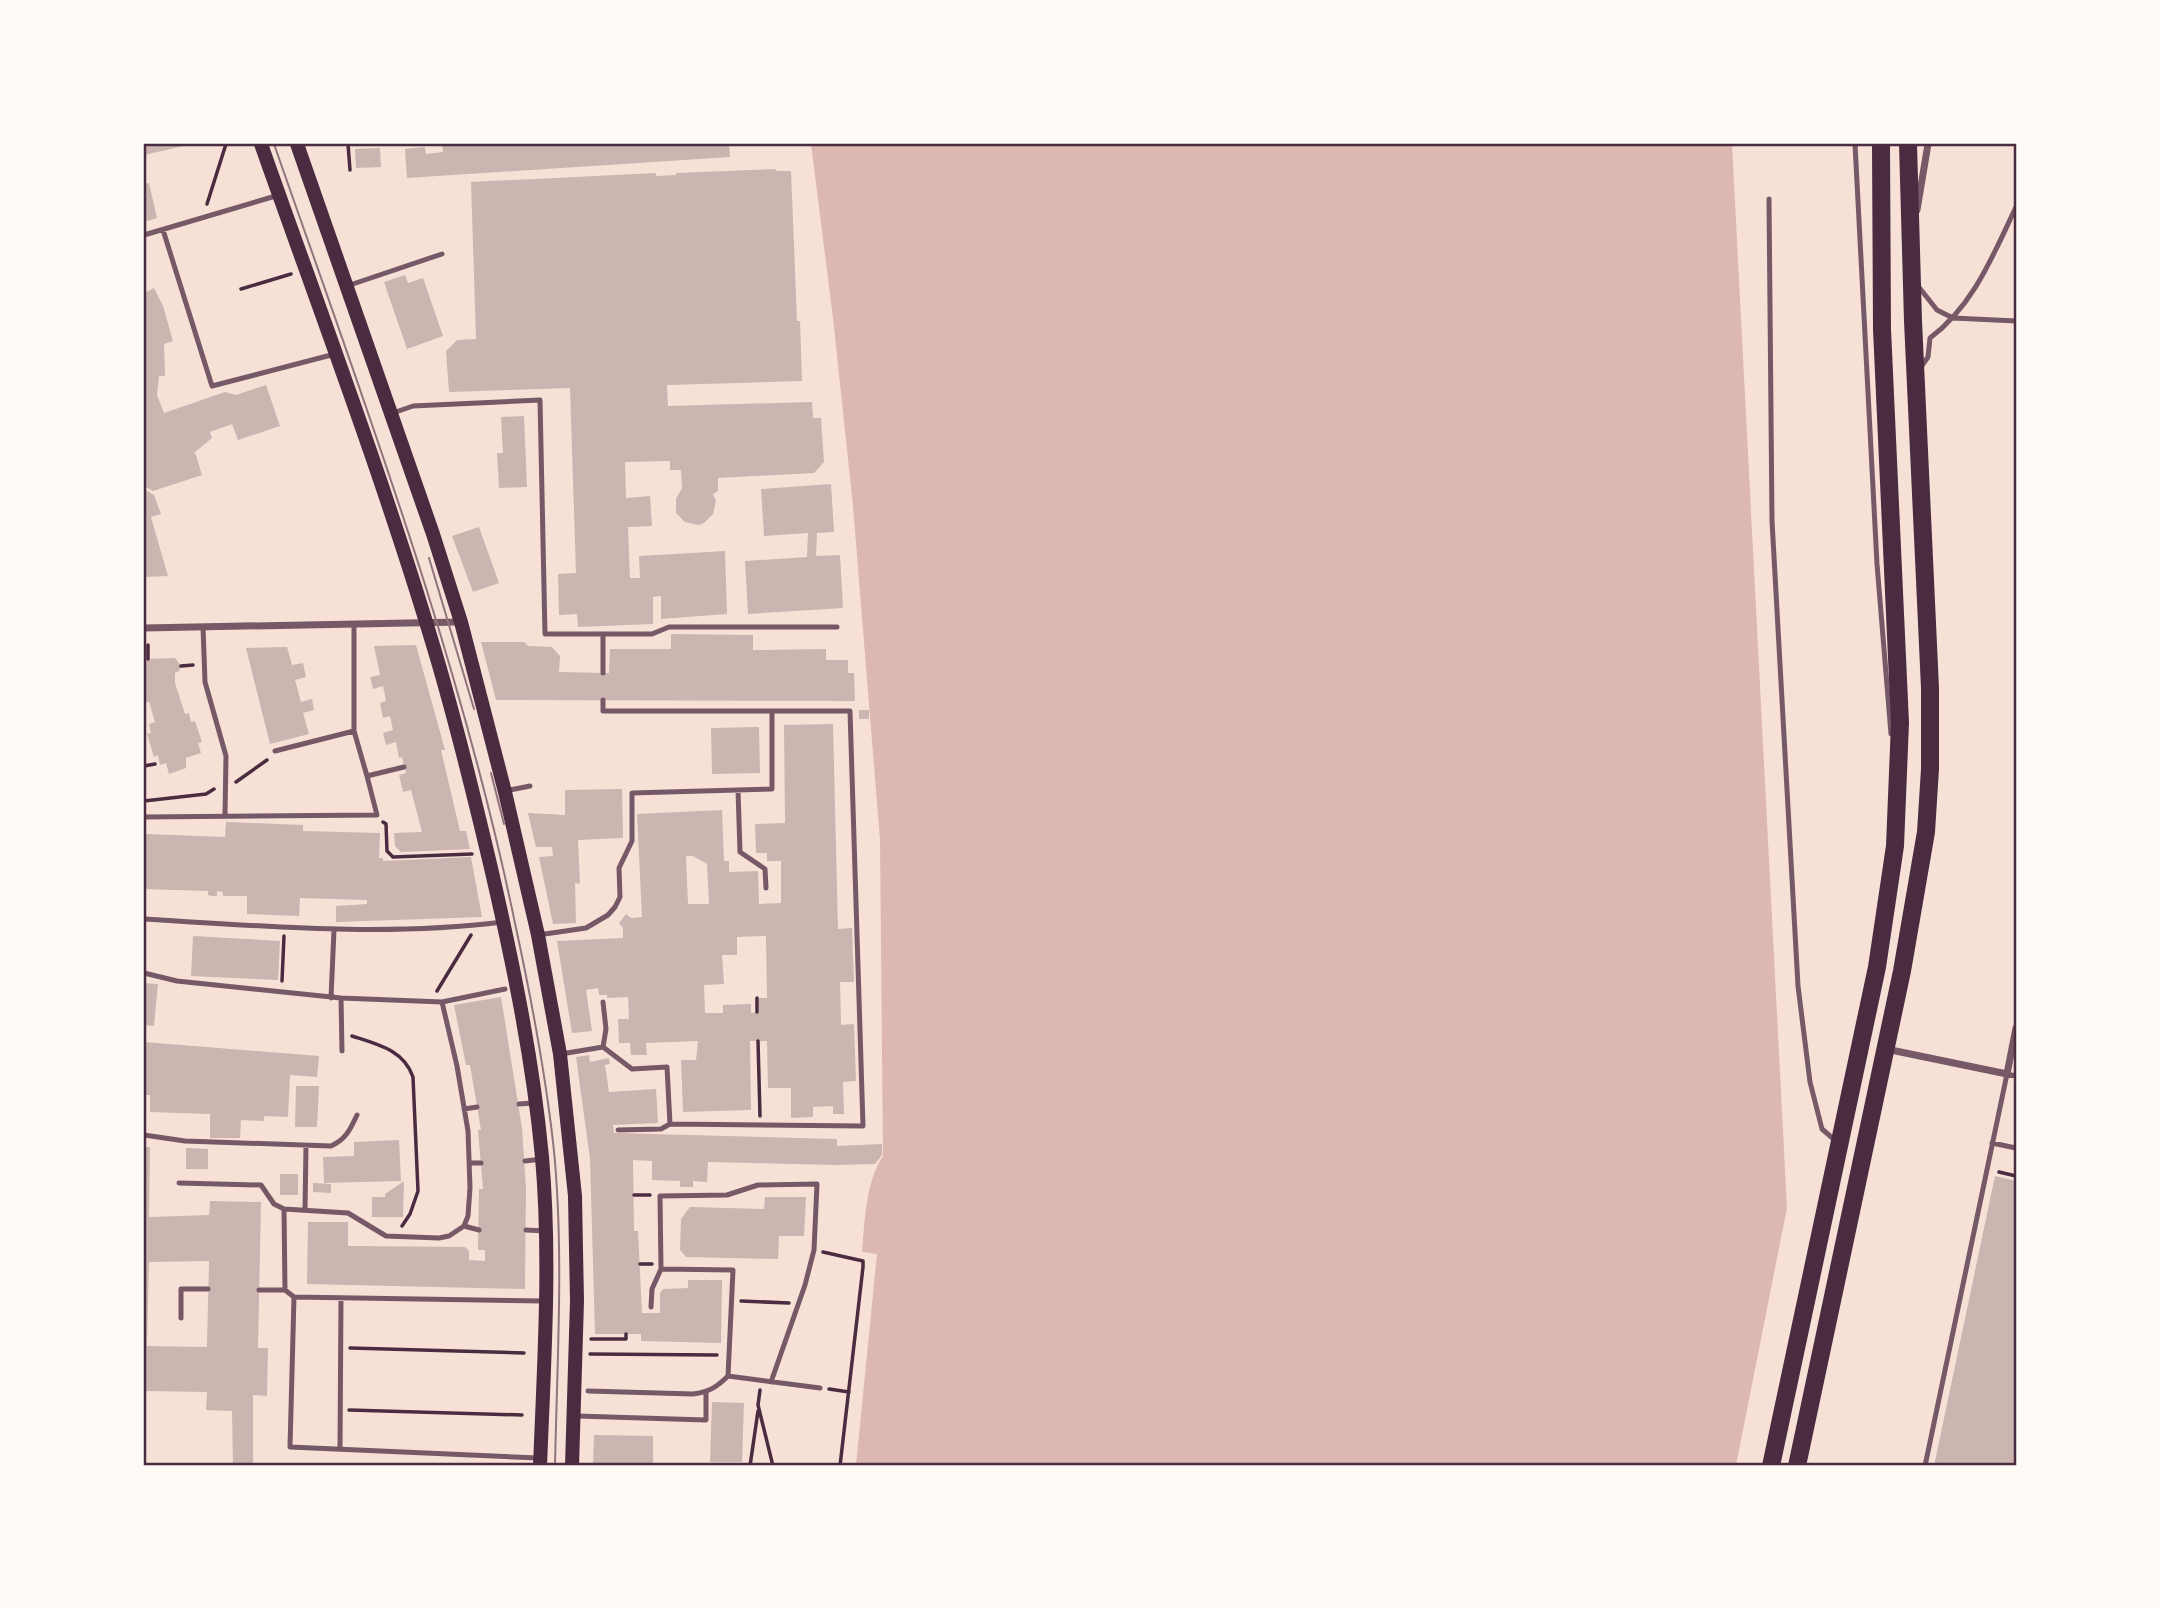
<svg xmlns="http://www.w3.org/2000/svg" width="2160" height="1609" viewBox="0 0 2160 1609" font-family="Roboto,sans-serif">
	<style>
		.water { fill: #dcb8b0 }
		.building { fill: #ccb4b1; fill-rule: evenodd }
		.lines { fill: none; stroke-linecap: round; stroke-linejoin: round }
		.path { stroke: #4a2c40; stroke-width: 3.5 }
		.service { stroke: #755966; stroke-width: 5 }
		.minor { stroke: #755966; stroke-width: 7 }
		.secondary { stroke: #4a2c40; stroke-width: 14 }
		.primary { stroke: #4a2c40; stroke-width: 18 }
		.tram { stroke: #8f747c; stroke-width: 2 }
		.neatline { fill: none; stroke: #4a2c40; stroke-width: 2.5 }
	</style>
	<rect width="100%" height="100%" fill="#f7e1d7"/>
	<!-- water -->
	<path class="water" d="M811 144H1732L1787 1208 1736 1465H856L877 1254 862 1252C865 1220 865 1184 883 1156L880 840 853 506 833 318Z"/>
	<!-- building -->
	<path class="building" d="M144 144H188V145L144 155Z
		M442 144H729L730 157 407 178 405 149 425 147 426 154 443 152Z
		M380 148 381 167 356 168 355 149Z
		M776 169V171H791L797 321H800L802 381 667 385 668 406 812 402 813 418H821L824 462 814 473 718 478V491L713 494 716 501 713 514 704 523 698 525 685 522 676 513V499L682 488 681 470H670V461L625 462 626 498 650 496 652 526 628 527 630 578H640L639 556 725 551 727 614 661 619V596L653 597V624L578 627 577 614 559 615 558 574 576 573 570 388 449 392 446 351 457 340 476 339 471 182 656 173V176L676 175V173Z
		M149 183 157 218 144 222V184Z
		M405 275 408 283 423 278 443 336 407 349 384 282Z
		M154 288 163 306 173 341 164 344 165 376H159L157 395 164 413 225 392 236 395 266 385 280 426 238 440 232 424 210 432 212 438 194 453 196 455 202 475 153 491 144 486V289L146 292Z
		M524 416 527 487 499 488 497 453H503L501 417Z
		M831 484 834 532 817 533 816 556 840 555 843 608 748 614 745 561 807 557 808 533 764 536 761 489Z
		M144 489 154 495 161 514 151 517 168 576 144 577Z
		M479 527 499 583 473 592 452 536Z
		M671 634 753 635V650L826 649V660H848V673H854L855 701 496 700 481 642H524L528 646 552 647 560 656 559 672 609 673 610 649H671Z
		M416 645 445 750H441L460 831H466L470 849 401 852 395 846 394 833 422 832 411 790 403 792 399 775 406 773 402 757 399 758 396 742 386 745 383 733 393 730 390 716 383 718 380 703 386 701 383 686 373 689 370 677 380 675 374 646Z
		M287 647 292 665 303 663 306 677 295 680 301 702 312 699 314 710 303 713 309 734 270 744 246 648Z
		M175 658 181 666 179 671 175 673V683L185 714 189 713 191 722 195 721 202 742 198 743 201 753 186 758V768L169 774 166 763 160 765 158 755 154 757 147 734 151 733 149 724 155 722 149 702H144V659Z
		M859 710H869V719H859Z
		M833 724 838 929 852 928 854 982H840L841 1025 854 1024 856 1081 843 1082 844 1114H833V1106L813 1107V1117L791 1118V1088H768L767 1041H750L751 1110 683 1112 681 1060H696L698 1041 646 1043 647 1055H631L630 1043H619L618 1019H629L628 997 607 998V995H599L598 988 586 990 592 1031 572 1033 557 941 623 938V928L619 923 626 914 631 918 642 917 637 814 722 810 724 861H729V872L758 871 759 904 781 903V861H767V853H756L755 824 785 823 784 725ZM686 856H693L707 864 709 904H688ZM766 936 767 998H759V1012L751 1013V1004L723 1005V1013H705L704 985 724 984 722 955H737V937Z
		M759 727 760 773 712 774 711 728Z
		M622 789 623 838 578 840 580 884 575 883 576 923 553 924 539 857 553 856 552 847H536L528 813 565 815V790Z
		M226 822 303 825V831L380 833 379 858H383V861L471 857 482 917 336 922V906L367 904V900L300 898 299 916 247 914V896H223V892L217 891V896H212L208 895V891L144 889 146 834 225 837Z
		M193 936 280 941 278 980 191 976Z
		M144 983 158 984 154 1026 144 1025Z
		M501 997 522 1128 526 1188 525 1289 307 1284 308 1222H348V1246L465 1247 469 1251V1260L485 1261V1250H478L479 1189H483L478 1130H481L470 1065H466L454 1005Z
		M144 1042 319 1056 317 1077 290 1075 288 1117 264 1116V1121L241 1120 240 1138H210V1114L150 1112V1095H144Z
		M589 1055 590 1062 609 1058 610 1064 605 1065 609 1092 656 1089 658 1123 613 1125 614 1133 837 1139V1146L882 1144V1155L875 1164 837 1165 708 1162 707 1182 693 1181V1187H680V1181L652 1180V1161L633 1160 634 1231H638L642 1313H660V1293L663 1289 688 1288V1280H722L721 1343 641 1341V1334H595L590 1159 576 1057Z
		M296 1086H319L317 1127H295Z
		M399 1140 401 1181 324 1183 323 1157 354 1156V1142Z
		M144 1147H150L149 1217 209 1215 210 1201 261 1202 258 1348H268L267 1396 253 1395V1466H233L232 1411 206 1410 207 1392 144 1391ZM209 1261 207 1347 147 1346 149 1262Z
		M186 1148 208 1149V1169H186Z
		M280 1174H298V1195H280Z
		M1995 1176 2016 1181V1466H1934Z
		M404 1181 403 1217H372V1197H385V1194Z
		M313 1183 331 1184V1193L313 1192Z
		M765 1197H806L804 1236H779L778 1259 686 1257 680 1250 681 1219 690 1207 764 1209Z
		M712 1402 744 1403 742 1462H710Z
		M594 1435 653 1436V1466L593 1465Z"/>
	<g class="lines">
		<!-- path -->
		<path class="path" d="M348 144 350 170
			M207 204 226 144
			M241 289 291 274
			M148 645V659
			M181 666 193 665
			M144 766 155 764
			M236 782 267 760
			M144 801 206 794 214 789
			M383 822 386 824 387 851 393 857 472 854
			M282 981 284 936
			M437 991 471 935
			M757 998V1012
			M352 1036C377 1044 404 1050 413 1077L418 1191 410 1214 402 1226
			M758 1041 760 1116
			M1999 1172 2016 1176
			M634 1195H650
			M823 1252 863 1261V1267L840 1466
			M640 1264H652
			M741 1301 789 1303
			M591 1339H626V1334
			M350 1348 524 1353
			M590 1354 717 1355
			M829 1389 849 1392
			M760 1390 758 1405 773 1466
			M349 1410 522 1415
			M750 1466 758 1411"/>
		<!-- service -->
		<path class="service" d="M1855 144 1877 564 1891 734
			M1769 199 1772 521 1798 986 1810 1082 1822 1129 1837 1142
			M163 230 212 386 335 354
			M144 235 279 195
			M347 286 442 254
			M1918 286 1937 310 1953 318 2016 321
			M1921 367 1928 357 1930 338C1974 305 1993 255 2016 207
			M393 413 413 406 540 400 545 634H652L669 627H837
			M354 624V731L367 776 404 767
			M203 627 205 682 226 756 225 815
			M603 635V673
			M275 751 354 731
			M738 790 740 852 765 869 766 888
			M505 791 530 786
			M144 817 377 815 367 776
			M144 919C263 926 383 937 503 922
			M538 935 586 928 608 915 615 907 620 897 619 868 632 841V793L772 789V711
			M144 973 177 981 341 998 442 1002 505 989
			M331 998 334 930
			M341 998 342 1051
			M603 1002 606 1029 603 1047
			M561 1054 603 1047 632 1069 667 1067 670 1124 863 1126 850 711H603V700
			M519 1104 533 1103
			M464 1109 477 1107
			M618 1130 661 1129 670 1124
			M144 1135 185 1141 331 1146C346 1139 350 1130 357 1115
			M1992 1143 2016 1148
			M525 1161 542 1159
			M469 1163H481
			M179 1183 261 1185 274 1204 284 1209 348 1213 386 1236 439 1238 449 1236 464 1226 468 1216 470 1188 468 1131 457 1066 442 1002
			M284 1209 285 1290 294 1297 290 1447 538 1458
			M305 1210 306 1146
			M464 1226 479 1230
			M526 1230 546 1231
			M661 1269 660 1196 727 1195 758 1185 817 1184 814 1250 805 1285 771 1382
			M259 1290H285
			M294 1297 545 1301
			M181 1318V1289H208
			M728 1376 820 1388
			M588 1391 693 1394C709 1392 717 1387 728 1376L733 1270 661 1269 652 1289 651 1307
			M577 1416 706 1420V1392
			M340 1449 341 1298
			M1925 1466 2007 1074 2016 1076"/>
		<!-- minor -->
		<path class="minor" d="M1917 210 1928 144
			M144 628 460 622
			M1886 1049 2007 1074 2016 1028"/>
		<!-- secondary -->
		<path class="secondary" d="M261 144C321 314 385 483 436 655 457 726 474 796 491 868 513 963 533 1060 542 1157 551 1259 544 1363 540 1466
			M297 144 433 534 461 622 505 792 538 935 560 1054 575 1196 577 1301 572 1466"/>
		<!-- primary -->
		<path class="primary" d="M1771 1466 1877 967 1895 846 1900 723 1882 329 1881 144
			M1797 1466 1902 971 1926 832 1930 769V688L1913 321 1908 144"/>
		<!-- tram -->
		<path class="tram" d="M274 144C364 402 461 659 516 928 532 1002 546 1076 554 1151 564 1255 557 1361 555 1466
			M429 558 474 709
			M491 773 504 824"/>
	</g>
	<!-- border -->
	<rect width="2160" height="1609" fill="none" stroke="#fffaf5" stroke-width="290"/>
	<rect x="145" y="145" width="1870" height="1319" class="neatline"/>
</svg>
